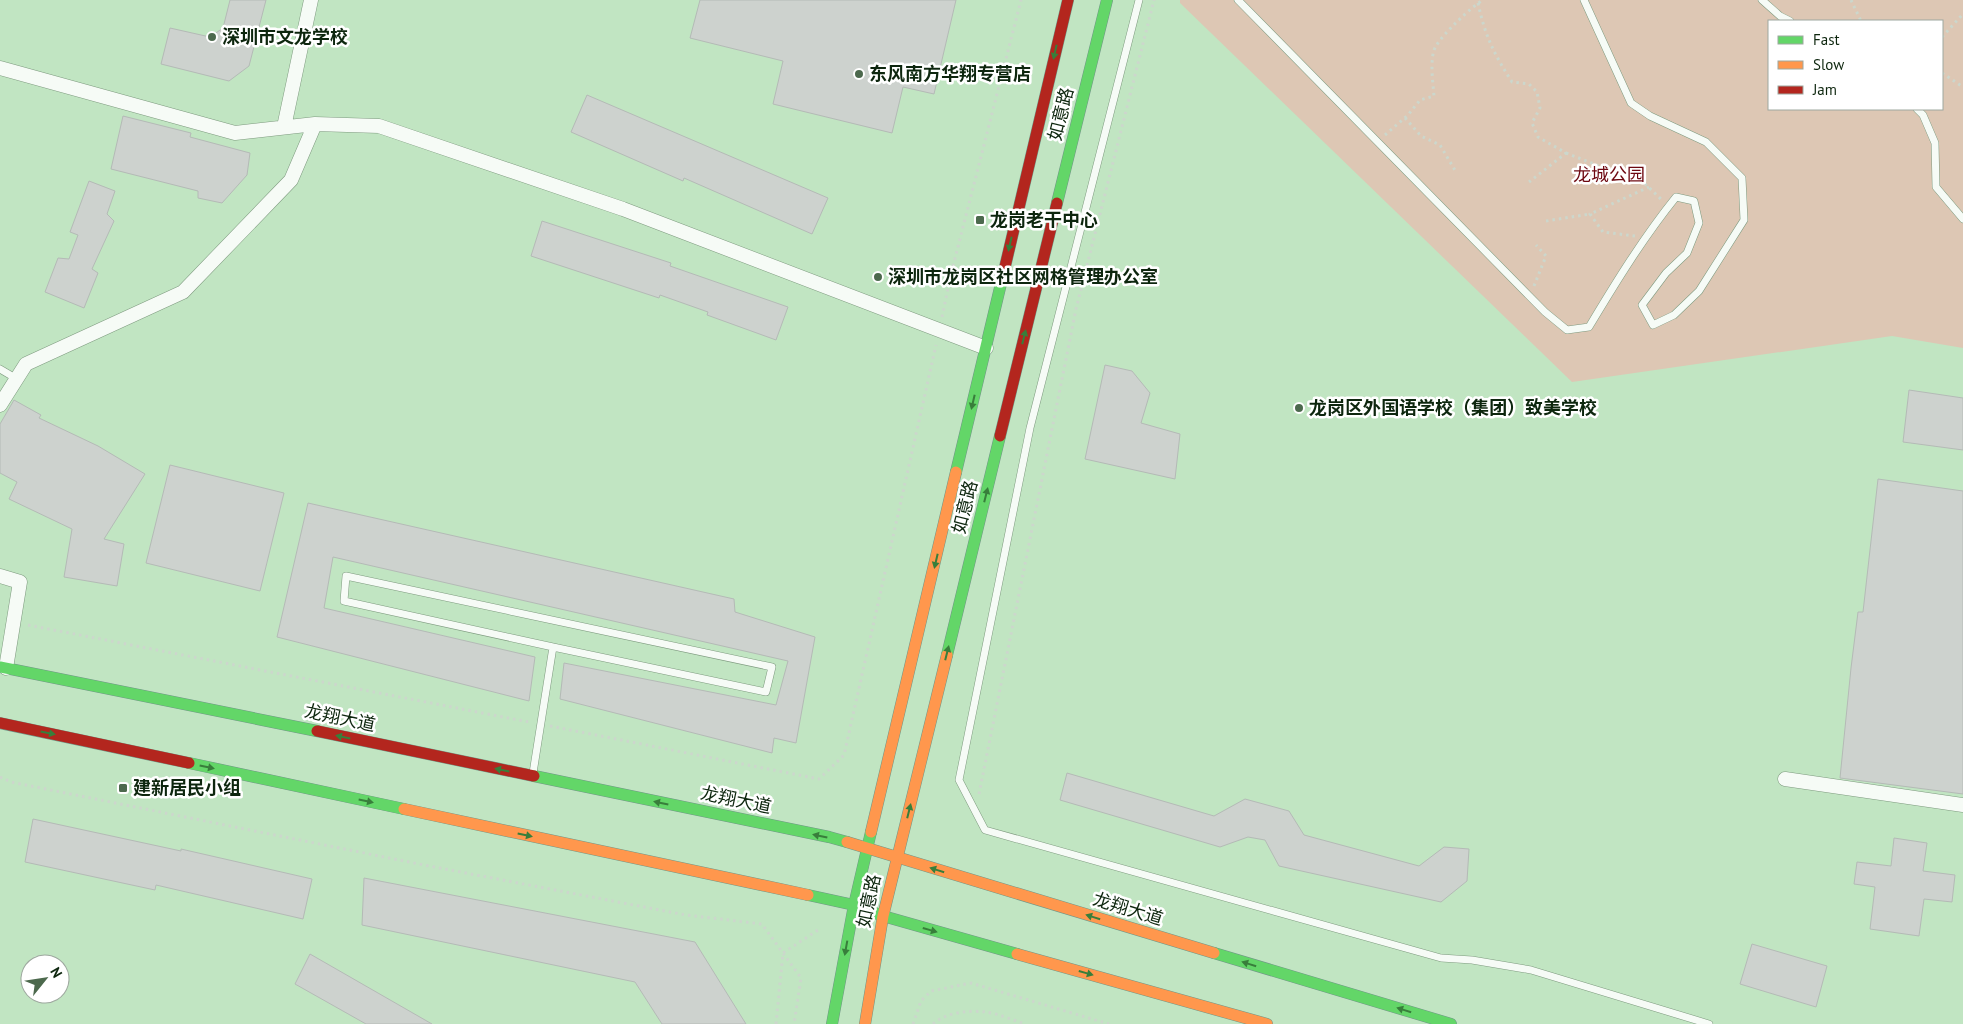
<svg xmlns="http://www.w3.org/2000/svg" width="1963" height="1024" viewBox="0 0 1963 1024" font-family="'PT Sans','Noto Sans SC',sans-serif">
	<style>
		.green { fill: #ddc7b4; fill-rule: evenodd }
		.building { fill: #cdd2ce; stroke: #b4bab6 }
		.lines { fill: none; stroke-linecap: round; stroke-linejoin: round }
		.lane-casing { stroke: #7e9a7f; stroke-width: 8 }
		.street-casing { stroke: #7e9a7f; stroke-width: 15 }
		.fast-casing { stroke: #719788; stroke-width: 12 }
		.slow-casing { stroke: #719788; stroke-width: 12 }
		.jam-casing { stroke: #719788; stroke-width: 12 }
		.path { stroke: #ccd7cc; stroke-width: 3; stroke-dasharray: 2.5 4; stroke-linecap: butt }
		.lane { stroke: #f6fbf6; stroke-width: 7 }
		.street { stroke: #f6fbf6; stroke-width: 14 }
		.fast { stroke: #63d668; stroke-width: 11 }
		.slow { stroke: #ff974d; stroke-width: 11 }
		.jam { stroke: #b3261e; stroke-width: 11 }
		.oneway { fill: #387e3b }
		.poi-dot { fill: #4c694d; stroke: #fff; stroke-width: 2 }
		.labels { text-anchor: middle; stroke-width: 5; stroke-linejoin: round; paint-order: stroke }
		.poi-label { font-size: 18px; font-weight: bold; fill: #0d260e; stroke: #fff; text-anchor: start }
		.street-label { font-size: 18px; fill: #0d260e; stroke: #fff }
		.park-label { font-size: 18px; fill: #6d0710; stroke: #fff }
	</style>
	<rect width="100%" height="100%" fill="#c1e5c2"/>
	<!-- green -->
	<path class="green" d="M1180 0H1963V348L1892 336 1572 382 1180 3ZM1769 21H1942V109H1769Z"/>
	<!-- building -->
	<path class="building" d="M230 0H266L249 66 229 81 161 64 170 28 210 37 223 28Z
		M700 0H956L934 94 903 87 892 133 773 104 783 61 690 38Z
		M587 95 828 198 812 234 684 178 683 181 571 132Z
		M123 116 191 133 190 137 250 153 247 175 222 203 198 198V191L111 169Z
		M89 181 115 191 107 214 114 221 92 269 98 273 84 308 45 292 58 258 69 259 78 235 70 232Z
		M542 221 671 263 670 266 788 307 776 340 707 315 708 312 660 295 659 298 531 256Z
		M1105 365 1132 371 1150 393 1141 423 1180 434 1175 479 1085 459Z
		M1909 390 1963 398V450L1903 442Z
		M14 400 41 415 39 418 98 446 145 474 104 539 124 544 117 586 64 577 72 529 9 499 17 482 0 473V424Z
		M170 465 284 493 260 591 146 563Z
		M1878 479 1963 491V794L1840 778 1851 668 1858 612H1863Z
		M308 503 734 599 735 612 815 637 796 743 774 738 772 753 560 699 564 663 776 705 788 661 333 557 324 608 535 657 529 701 277 637Z
		M1067 773 1214 816 1245 799 1289 811 1304 835 1419 866 1444 847 1469 849 1467 881 1441 902 1279 866 1265 840 1248 837 1220 847 1060 800Z
		M33 819 181 851V849L312 879 303 919 156 885 155 890 25 862Z
		M1894 838 1927 843 1923 871 1955 875 1952 902 1924 899 1919 936 1870 929 1875 887 1854 884 1857 862 1891 866Z
		M364 878 695 942 746 1024H662L635 982 362 925Z
		M1752 944 1827 966 1816 1007 1740 984Z
		M310 954 432 1024H366L295 984Z"/>
	<g class="lines">
		<defs>
			<path id="lane" d="M1139 0 1030 428 959 780 985 830 1441 958 1472 960 1531 970 1709 1024
				M1238 0 1545 312 1567 330 1589 327C1616 282 1643 238 1676 197L1694 201 1699 223 1687 253 1666 273 1642 305 1653 325 1674 315 1699 291 1744 220 1742 178 1706 142 1650 116 1631 103 1584 0
				M1762 0 1780 16 1790 21
				M1917 109 1923 115 1935 143 1936 187 1963 219
				M0 369 17 379
				M533 773 553 647 344 601 346 576 772 667 766 692 553 647"/>
			<path id="street" d="M0 68 235 133 315 124 291 180 183 292 26 364 0 405
				M315 124 379 126 623 209 986 348
				M284 127 311 0
				M0 576 20 582 6 668
				M1785 779 1963 805"/>
			<path id="fast" d="M1057 203 1107 0
				M956 472 1004 271
				M947 655 1000 436
				M0 667 317 731
				M189 763 404 809
				M534 776 829 837 847 842
				M808 895 854 905 883 916 1017 954
				M1214 953 1451 1024
				M832 1024 854 905 871 832"/>
			<path id="slow" d="M404 809 808 895
				M871 832 956 472
				M847 842 1214 953
				M1017 954 1267 1024
				M865 1024 883 916 947 655"/>
			<path id="jam" d="M1004 271 1068 0
				M1000 436 1057 203
				M0 723 189 763
				M317 731 534 776"/>
		</defs>
		<!-- lane casing -->
		<use href="#lane" class="lane-casing"/>
		<!-- street casing -->
		<use href="#street" class="street-casing"/>
		<!-- fast casing -->
		<use href="#fast" class="fast-casing"/>
		<!-- slow casing -->
		<use href="#slow" class="slow-casing"/>
		<!-- jam casing -->
		<use href="#jam" class="jam-casing"/>
		<!-- path -->
		<path class="path" d="M1851 0 1861 21
			M1478 3C1485 36 1494 54 1512 82L1529 84 1537 92 1540 108 1532 123 1538 137 1566 153 1529 182
			M1942 37 1963 14
			M1942 73 1963 87
			M1405 118 1421 136 1440 145 1456 172
			M1385 135 1408 115 1420 100 1434 96C1433 83 1429 57 1436 46 1443 34 1471 7 1483 0
			M1566 153 1645 184 1661 199
			M1546 221 1590 214
			M1635 236 1603 232 1590 214 1649 187
			M1534 286 1546 256 1536 245
			M942 317 951 274 1021 0
			M28 625 529 722
			M550 726 819 779 844 755 936 345
			M0 777 11 782 424 865 686 915 762 924 801 978 794 1024
			M979 794 1076 309 1154 0
			M776 1024 783 953 818 930
			M913 1024 921 1001 931 991 971 983 1109 1024
			M933 1024C946 1012 970 1010 986 1012 999 1014 1013 1020 1025 1024"/>
		<!-- lane -->
		<use href="#lane" class="lane"/>
		<!-- street -->
		<use href="#street" class="street"/>
		<!-- fast -->
		<use href="#fast" class="fast"/>
		<!-- slow -->
		<use href="#slow" class="slow"/>
		<!-- jam -->
		<use href="#jam" class="jam"/>
	</g>
	<!-- one-way arrows -->
	<defs><path id="oneway-solid" d="M-6-.8H1V-3.2L6.5 0L1 3.2V.8H-6Z" transform="scale(1.25)"/></defs>
	<g class="oneway">
		<use href="#oneway-solid" transform="translate(1055 52) rotate(103)"/>
		<use href="#oneway-solid" transform="translate(1010 244) rotate(103)"/>
		<use href="#oneway-solid" transform="translate(1024 337) rotate(-76)"/>
		<use href="#oneway-solid" transform="translate(973 402) rotate(103)"/>
		<use href="#oneway-solid" transform="translate(986 495) rotate(-76)"/>
		<use href="#oneway-solid" transform="translate(936 561) rotate(103)"/>
		<use href="#oneway-solid" transform="translate(947 653) rotate(-76)"/>
		<use href="#oneway-solid" transform="translate(48 733) rotate(11)"/>
		<use href="#oneway-solid" transform="translate(343 737) rotate(-168)"/>
		<use href="#oneway-solid" transform="translate(207 767) rotate(12)"/>
		<use href="#oneway-solid" transform="translate(502 770) rotate(-168)"/>
		<use href="#oneway-solid" transform="translate(366 801) rotate(12)"/>
		<use href="#oneway-solid" transform="translate(661 803) rotate(-168)"/>
		<use href="#oneway-solid" transform="translate(909 811) rotate(-76)"/>
		<use href="#oneway-solid" transform="translate(525 835) rotate(12)"/>
		<use href="#oneway-solid" transform="translate(820 836) rotate(-168)"/>
		<use href="#oneway-solid" transform="translate(937 870) rotate(-163)"/>
		<use href="#oneway-solid" transform="translate(1093 917) rotate(-163)"/>
		<use href="#oneway-solid" transform="translate(930 930) rotate(16)"/>
		<use href="#oneway-solid" transform="translate(846 948) rotate(100)"/>
		<use href="#oneway-solid" transform="translate(1249 964) rotate(-163)"/>
		<use href="#oneway-solid" transform="translate(1086 973) rotate(16)"/>
		<use href="#oneway-solid" transform="translate(1404 1010) rotate(-163)"/>
	</g>
	<!-- markers -->
	<g class="poi-dot">
		<circle cx="212" cy="37" r="5"/>
		<circle cx="859" cy="74" r="5"/>
		<rect x="975" y="215" width="10" height="10" rx="2.5"/>
		<circle cx="878" cy="277" r="5"/>
		<circle cx="1299" cy="408" r="5"/>
		<rect x="118" y="783" width="10" height="10" rx="2.5"/>
	</g>
	<g class="labels">
		<!-- poi labels -->
		<g class="poi-label">
			<text x="222" y="43">深圳市文龙学校</text>
			<text x="869" y="80">东风南方华翔专营店</text>
			<text x="990" y="226">龙岗老干中心</text>
			<text x="888" y="283">深圳市龙岗区社区网格管理办公室</text>
			<text x="1309" y="414">龙岗区外国语学校（集团）致美学校</text>
			<text x="133" y="794">建新居民小组</text>
		</g>
		<!-- street labels -->
		<g class="street-label">
			<text transform="translate(1061 114) rotate(-76)" y="6">如意路</text>
			<text transform="translate(965 507) rotate(-76)" y="6">如意路</text>
			<text transform="translate(340 718) rotate(12)" y="6">龙翔大道</text>
			<text transform="translate(736 800) rotate(12)" y="6">龙翔大道</text>
			<text transform="translate(869 901) rotate(-78)" y="6">如意路</text>
			<text transform="translate(1128 909) rotate(17)" y="6">龙翔大道</text>
		</g>
		<!-- park labels -->
		<g class="park-label">
			<text x="1609" y="181">龙城公园</text>
		</g>
	</g>
	<!-- legend -->
	<rect x="1768" y="20" width="175" height="90" fill="#ffffff" stroke="#9ea89f"/>
	<rect x="1778" y="36" width="25" height="8" fill="#63d668" stroke="#9ea89f"/>
	<text x="1813" y="45" font-size="15" fill="#0d260e">Fast</text>
	<rect x="1778" y="61" width="25" height="8" fill="#ff974d" stroke="#9ea89f"/>
	<text x="1813" y="70" font-size="15" fill="#0d260e">Slow</text>
	<rect x="1778" y="86" width="25" height="8" fill="#b3261e" stroke="#9ea89f"/>
	<text x="1813" y="95" font-size="15" fill="#0d260e">Jam</text>
	<!-- north arrow -->
	<g transform="translate(45 979) rotate(60)"><circle r="24" fill="#ffffff" stroke="#9ea89f"/>
	<path d="M0-4L9 19L0 12L-9 19Z" fill="#4c694d"/>
	<text y="-8" font-size="14" font-weight="bold" text-anchor="middle" fill="#0d260e">N</text>
	</g>
</svg>
